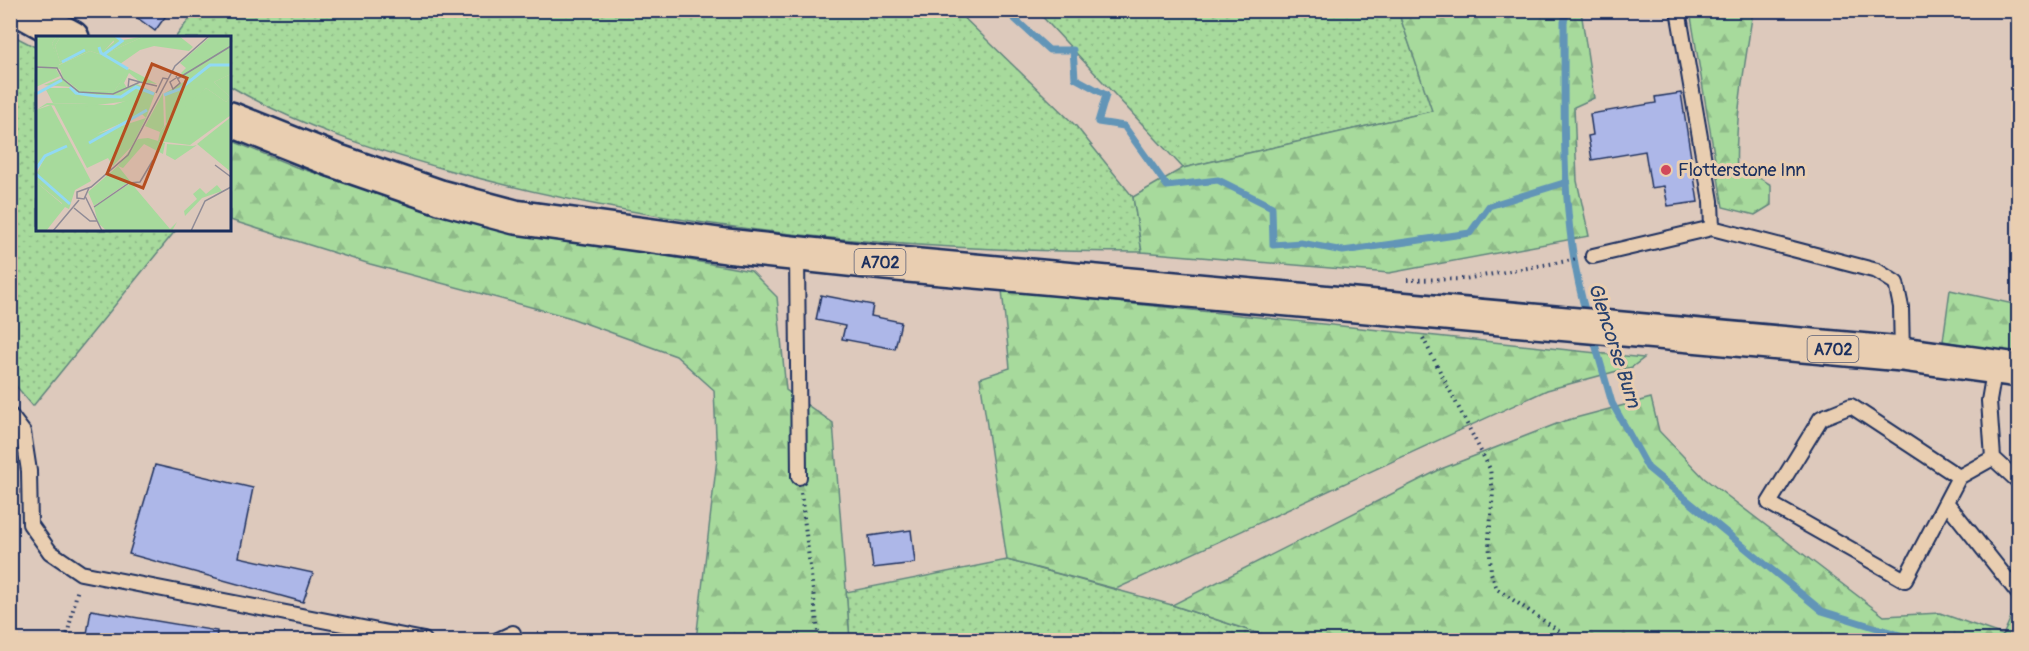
<svg xmlns="http://www.w3.org/2000/svg" width="2029" height="651" viewBox="0 0 2029 651" font-family="Pangolin,sans-serif">
	<style>
		.grass { fill: url(#grass-dots); stroke: #61847d; stroke-width: 1.5 }
		.forest { fill: url(#forest-firs); stroke: #61847d; stroke-width: 1.5 }
		.lines { fill: none; stroke-linecap: round; stroke-linejoin: round }
		.stream { stroke: #6295b7; stroke-width: 7 }
		.building { fill: #adb7e8; stroke: #1b2f5e; stroke-width: 1.5 }
		.lane-casing { stroke: #1b2f5e; stroke-width: 18 }
		.highway-casing { stroke: #1b2f5e; stroke-width: 38 }
		.path { stroke: #1b2f5e; stroke-width: 4; stroke-dasharray: 1.5 4.5; stroke-linecap: butt }
		.lane { stroke: #e9ceb1; stroke-width: 14 }
		.highway { stroke: #e9ceb1; stroke-width: 33 }
		.poi-dot { fill: #d1495b; stroke: #e9ceb1; stroke-width: 2 }
		.labels { text-anchor: middle; stroke-width: 6; stroke-linejoin: round; paint-order: stroke }
		.shield { fill: #e9ceb1; stroke: #595f77; stroke-width: 1.5 }
		.shield-label { font-size: 16px; font-weight: bold; fill: #1b2f5e }
		.poi-label { font-size: 18px; fill: #1b2f5e; stroke: #e9ceb1; text-anchor: start }
		.water-label { font-size: 20px; font-style: italic; fill: #27406d; stroke: #e9ceb1 }
		.inset-river { fill: none; stroke: #91d9f3; stroke-width: 3 }
		.inset-road { fill: none; stroke: #8f8b96; stroke-width: 1.5 }
		.view { fill: #b54e20; fill-opacity: 0.15; stroke: #b54e20; stroke-width: 3 }
		.inset-edge { fill: none; stroke: #1b2f5e; stroke-width: 3 }
	</style>
	<defs>
		<pattern id="grass-dots" width="8" height="8" patternUnits="userSpaceOnUse" patternTransform="scale(1.5)"><rect width="8" height="8" fill="#a7da9c"/><path d="M2 2h.1M6 6h.1" fill="none" stroke="#8fbb89" stroke-width="1.8" stroke-linecap="round"/></pattern>
		<pattern id="forest-firs" width="22" height="20" patternUnits="userSpaceOnUse" patternTransform="scale(1.5)"><rect width="22" height="20" fill="#a7da9c"/><path d="M5 1l3.5 6h-7zM16 11l3.5 6h-7z" fill="#8fbb89"/></pattern>
	</defs>
	<rect width="100%" height="100%" fill="#ddc9bc"/>
	<filter id="ink" filterUnits="userSpaceOnUse"><feTurbulence type="fractalNoise" baseFrequency=".0167" numOctaves="2"/><feDisplacementMap in="SourceGraphic" scale="12" xChannelSelector="R" yChannelSelector="G"/><feConvolveMatrix kernelMatrix="1 2 1 2 8 2 1 2 1" color-interpolation-filters="sRGB"/></filter>
	<g filter="url(#ink)">
		<!-- grass -->
		<path class="grass" d="M196 10 957 11 1076 126 1133 197 1142 252C910 252 672 232 448 170 373 149 297 126 230 86V38H175Z
			M1037 11H1398L1433 111 1183 168Z
			M10 34 37 48 38 230H176L33 406 11 380Z
			M1007 560 1172 605 1278 640H850L846 592Z
			M2018 607V640H2001L2015 608Z"/>
		<!-- forest -->
		<path class="forest" d="M1398 11H1581L1594 98 1574 107 1577 181 1589 236 1389 273 1142 252 1133 197 1183 168 1432 111Z
			M1690 11H1753C1745 65 1734 119 1737 174L1758 177 1771 185V205L1755 215 1723 207Z
			M230 140 296 167 472 222 751 271 777 297 786 390 833 423 850 640H696L717 459 714 390 676 356 568 317 370 264 230 220Z
			M1002 290 1644 358 1632 367 1547 390 1116 589 1007 560 980 378 1010 368Z
			M1950 290 2018 305V355L1943 341Z
			M1651 398 1659 431 1704 478 1884 616 1940 613 2003 635 2001 640H1278L1172 605 1441 469 1564 421Z"/>
		<g class="lines">
			<!-- stream -->
			<path class="stream" d="M1005 10 1049 50H1073L1075 78 1106 95 1098 122 1124 126 1167 186 1218 180 1272 207 1273 245 1301 243 1343 251 1470 233 1489 206 1567 182
				M1567 10 1564 22C1565 120 1559 222 1587 317
				M1593 337 1612 403 1648 468 1822 611 1916 640"/>
		</g>
		<!-- building -->
		<path class="building" d="M127 10H170L155 31Z
			M1681 93 1698 202 1668 206 1664 186 1651 188 1645 151 1592 160 1588 136 1593 135 1590 114 1656 103 1655 97Z
			M821 295 873 305 871 316 901 322 895 349 842 339 845 326 816 320Z
			M155 465 253 488 239 557 313 573 303 602 129 554Z
			M911 530 915 563 873 568 869 536Z
			M91 610 217 631 216 640H86Z"/>
		<g class="lines">
			<defs>
				<path id="lane" d="M1678 10 1711 201 1712 228
					M797 253 799 477
					M1593 256 1712 228 1877 271 1896 283 1901 307 1902 354
					M1995 366 1989 401 1993 458 2018 481
					M10 415 23 432 29 471 30 524 50 552 81 573 424 640
					M1959 477 1851 406 1821 418 1769 503 1905 580 1959 477 1993 458
					M1946 502 2018 593
					M498 640 513 633"/>
				<path id="highway" d="M21 10 72 38
					M230 119 333 160 440 197 515 217 726 246 886 263 1902 354 2018 370"/>
			</defs>
			<!-- lane casing -->
			<use href="#lane" class="lane-casing"/>
			<!-- highway casing -->
			<use href="#highway" class="highway-casing"/>
			<!-- path -->
			<path class="path" d="M1407 280 1465 279 1578 259
				M1423 338 1490 469 1493 492 1489 538 1491 573 1497 589 1572 640
				M801 493 819 640
				M66 640 78 588"/>
			<!-- lane -->
			<use href="#lane" class="lane"/>
			<!-- highway -->
			<use href="#highway" class="highway"/>
		</g>
	</g>
	<!-- markers -->
	<circle class="poi-dot" cx="1666" cy="170" r="6"/>
	<g class="labels">
		<!-- shield labels -->
		<g class="shield">
			<rect x="854.5" y="249" width="51" height="26" rx="4.5"/>
			<rect x="1807.5" y="336" width="51" height="26" rx="4.5"/>
		</g>
		<g class="shield-label">
			<text x="880" y="268">A702</text>
			<text x="1833" y="355">A702</text>
		</g>
		<!-- poi labels -->
		<g class="poi-label">
			<text x="1678" y="176">Flotterstone Inn</text>
		</g>
		<!-- water labels -->
		<g class="water-label">
			<text transform="translate(1615 345) rotate(72)" y="7">Glencorse Burn</text>
		</g>
	</g>
	<!-- overview -->
	<g transform="translate(36 36)">
		<rect width="195" height="195" fill="#ddc9bc"/>
		<path d="M0 0H21L16 7 23 29 54 15 66 19 109 0H143L157 11 153 15 118 10 104 14 84 28 93 34 79 54 44 55 27 42 24 33 0 30ZM25 0H76L79 3 69 14H49L24 26 19 10ZM175 0H195V28H174L152 46 145 37 150 32 144 27ZM0 31 20 33 24 40 0 51ZM195 38V79L154 109 122 105 124 96 139 77 170 52 190 66 194 61 178 46ZM9 52H34L55 61 54 68 17 67ZM95 63H109L106 78 61 98 110 82 96 110 77 130 72 122 51 132 18 69H78ZM15 69 55 145 39 154 33 173 29 171 10 195H0V146L26 168 27 162 0 139 10 119 31 110 10 118 0 131V74ZM195 81V136L161 108ZM82 130 94 145 58 170 52 156Z" fill="#a7da9c"/>
		<path d="M21 0H25L19 10 24 26 49 14H69L78 6 76 0 87 4 109 0 66 19 54 15 22 29 16 7ZM182 26 195 28V38L178 46 194 61 190 66 170 52 130 88 129 57ZM93 33 121 48 104 46 93 37 88 47 91 52 77 58 43 56 36 51 8 49 25 42 44 55 79 54ZM101 48 119 57 110 82 106 78 108 63 46 71 11 69 0 74 11 67 54 68V61L39 55 76 59ZM127 57 128 90 124 96 109 90ZM112 102 129 107 127 118 108 108 87 132 82 130 102 103ZM131 108 157 110 161 109 139 124 130 119ZM0 139 27 162V168L0 146ZM95 147 134 193 141 186 136 195H71L62 187 58 171ZM181 149 186 155 166 162 149 180 148 175 161 163 157 158 164 152 170 158Z" fill="#a7da9c"/>
		<path class="inset-river" d="M63 11 65 17 92 33M67 19 86 5 80 0M26 26 49 14M34 51 40 57 60 60 85 61 100 51 118 58M0 58 26 44M128 59 144 53 174 29H195M53 107 111 74M0 133 9 120 31 110M0 138 34 168"/>
		<path class="inset-road" d="M0 31 21 32 27 43 43 56 77 58 104 46 121 50M140 40 144 47 137 53 134 46 140 42M141 43 195 10M92 52 93 43 104 46M120 57 127 42 132 43M179 129 195 141M53 152 48 163 41 162V156L55 151 92 119 139 30 173 0M49 160 66 195M58 171 93 147 104 146 117 124M38 172 54 185H61M17 195 43 164M155 195 169 165 195 151"/>
		<path class="view" d="M116 28 151 42 107 152 71 138Z"/>
		<rect width="195" height="195" class="inset-edge"/>
	</g>
	<!-- margin -->
	<rect width="2029" height="651" fill="none" stroke="#e9ceb1" stroke-width="36"/>
	<rect x="18" y="18" width="1993" height="615" fill="none" stroke="#1b2f5e" stroke-width="2" filter="url(#ink)"/>
</svg>
